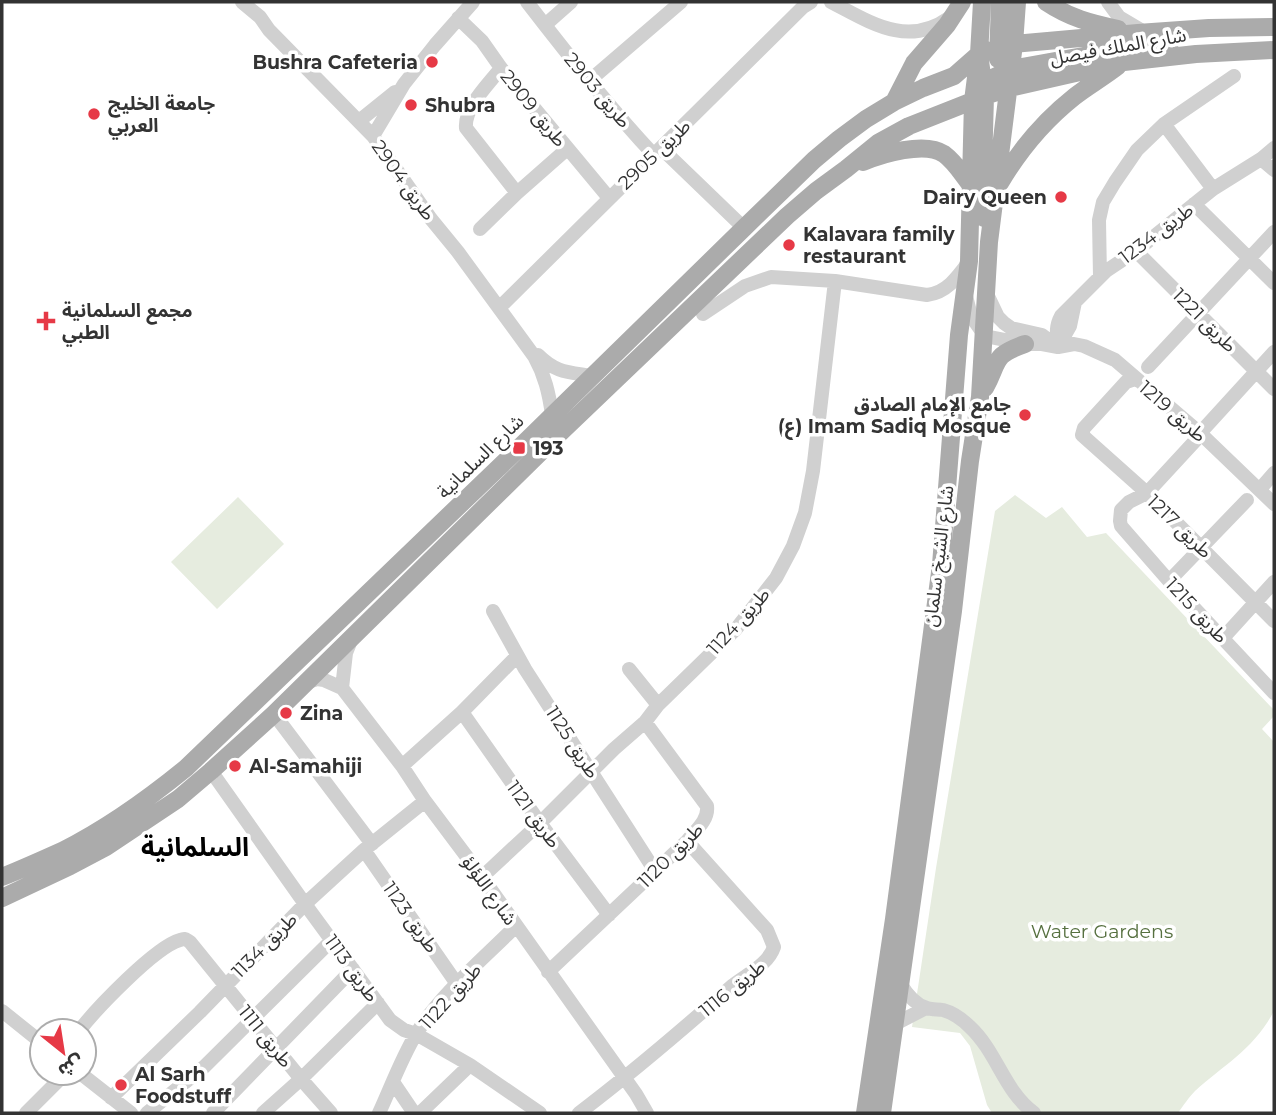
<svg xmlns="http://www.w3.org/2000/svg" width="1276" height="1115" viewBox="0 0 1276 1115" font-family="Montserrat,'Noto Sans Arabic',sans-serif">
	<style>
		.garden { fill: #e6ecdf }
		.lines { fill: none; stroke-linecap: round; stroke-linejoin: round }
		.minor { stroke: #d0d0d0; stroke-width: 14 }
		.major { stroke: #ababab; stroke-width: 18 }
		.poi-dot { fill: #e63946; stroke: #fff; stroke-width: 2.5 }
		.labels { text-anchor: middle; stroke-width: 7; stroke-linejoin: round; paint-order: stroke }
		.street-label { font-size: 19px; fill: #333; stroke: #fff }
		.poi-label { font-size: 19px; font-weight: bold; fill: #333; stroke: #fff; text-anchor: start }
		.park-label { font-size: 19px; fill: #56703f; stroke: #fff }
		.district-label { font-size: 26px; font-weight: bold; fill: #000; stroke: #fff }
	</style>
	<rect width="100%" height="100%" fill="#fff"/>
	<!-- garden -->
	<path class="garden" d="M1015 495 1046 518 1062 507 1087 537 1106 533 1274 710V716L1262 729 1274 742V1011C1254 1049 1225 1064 1195 1091 1189 1097 1183 1106 1178 1113H992L987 1105 970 1046 960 1033 912 1027 936 868 995 511Z
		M238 497 284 544 217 609 171 562Z"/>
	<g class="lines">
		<!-- minor -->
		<path class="minor" d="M242 2 260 17 269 30 373 136 431 219 458 252 534 356C545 376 549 393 552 415
			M527 2C567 54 608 106 653 154
			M831 2C870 22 907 48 949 18
			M1108 2 1119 17 1146 33
			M458 18 482 41 501 68 609 198
			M545 25 571 2
			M501 68C489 84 464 107 466 128L517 193
			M589 81 681 2
			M359 121 395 92
			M1164 124 1213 189
			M373 136 404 84 435 45 473 2
			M661 148 744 228
			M1261 159 1274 170
			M1194 204 1274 283
			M480 229 517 193 567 149
			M1136 251 1274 389
			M1100 277 1099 220 1103 202 1115 182 1137 150 1164 124 1234 76
			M987 294 998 317 1004 323 1011 328 1042 335 1054 344
			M966 296 971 316 985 336 1025 344H1042L1058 347 1074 344 1084 346 1115 360 1200 433 1274 504
			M499 308 803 7 811 2
			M703 314 745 286 771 277 835 281 927 295C946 293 957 278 968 263
			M1058 347C1057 335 1055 327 1061 316L1106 271 1136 251 1213 189 1261 159 1274 148
			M1058 347 1070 326 1075 302
			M1274 352 1200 433 1195 441 1147 493 1129 502 1121 510 1120 521 1121 526 1169 581 1274 693
			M538 355C556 373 568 372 592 376
			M1148 367 1274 232
			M1139 381 1135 379 1126 382 1084 428 1082 435 1147 493 1274 621
			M1260 489 1274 473
			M1169 581 1247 500
			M493 611 525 669 655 871
			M1223 638 1274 582
			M629 669 658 705
			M305 683 317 679 324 680 342 688 402 766 425 801 482 877 636 1094 647 1113
			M342 688 346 653 352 638
			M462 712 540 823 609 915
			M274 714 372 844
			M402 766 462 712 517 656
			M211 771 305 904 390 1020 404 1030 416 1034 470 1065 540 1113
			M364 850 457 984
			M482 877 540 823 614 749 645 722 658 705 736 629 776 578 793 546 805 513 813 471 835 281
			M548 972 687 841C695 831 709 820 707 806L645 722
			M900 983C906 993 916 1005 927 1008 932 1010 938 1009 943 1010 954 1013 963 1020 970 1027 997 1052 1004 1091 1034 1113
			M2 1011 42 1043
			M895 1024 926 1008
			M79 1031C96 1009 155 947 180 940 185 938 185 939 190 942L301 1079 331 1113
			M80 1073 131 1113
			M393 1082 414 1113
			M111 1098 200 1012 305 904 364 850 425 801
			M26 1113 66 1073
			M147 1113 204 1067 332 940
			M213 1113 353 969
			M263 1113 301 1079 378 1003
			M379 1113C391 1087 401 1059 416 1034 440 995 483 959 516 926
			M420 1113 470 1065
			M579 1113C632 1073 682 1030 732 986 747 974 768 965 774 947L767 930 687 841"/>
		<!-- major -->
		<path class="major" d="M982 2 979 54 985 96 982 205 984 218
			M1046 2C1070 18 1090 23 1118 29
			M998 59 1000 2
			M974 98 978 87 984 82 1011 69 1172 40
			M894 102 914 63 947 25 962 2
			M863 162C882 154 925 141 944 154 955 162 962 174 970 184
			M1000 183C1019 151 1045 120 1074 97 1088 86 1104 77 1118 66
			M985 388C1000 361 991 356 1025 344
			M2 877C22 869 42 860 62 851 106 829 148 799 186 768L519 448 744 228 814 160 839 139 866 119 894 102 923 88 954 76 979 54 1014 44 1138 33 1209 28 1274 27
			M2 898 70 866 106 847 178 799 211 771 274 714 562 431 787 216 816 191 846 169 878 143 909 126 985 96 1009 88 1124 62 1196 54 1274 50
			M865 1113 894 919 941 565 959 335 969 261 973 101 979 54
			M882 1113 953 611 970 461 980 397 989 242 1014 44 1017 2"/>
	</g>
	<!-- markers -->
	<g class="poi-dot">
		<circle cx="432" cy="62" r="7"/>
		<circle cx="411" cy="105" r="7"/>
		<circle cx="94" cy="114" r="7"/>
		<circle cx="1061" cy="197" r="7"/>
		<circle cx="789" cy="245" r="7"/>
		<path d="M42.5 310.5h7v7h7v7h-7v7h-7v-7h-7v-7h7z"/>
		<circle cx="1025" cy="415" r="7"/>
		<rect x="512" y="441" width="14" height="14" rx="3.5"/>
		<circle cx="286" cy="713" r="7"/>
		<circle cx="235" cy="766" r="7"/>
		<circle cx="121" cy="1085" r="7"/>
	</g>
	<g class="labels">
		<!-- street labels -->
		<g class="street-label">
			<text transform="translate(1118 46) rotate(-10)" y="7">شارع الملك فيصل</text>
			<text transform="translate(598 90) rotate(50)" y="7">طريق 2903</text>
			<text transform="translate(534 108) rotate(51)" y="7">طريق 2909</text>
			<text transform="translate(654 154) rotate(-44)" y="7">طريق 2905</text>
			<text transform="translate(404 180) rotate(54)" y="7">طريق 2904</text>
			<text transform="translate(1156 233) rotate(-37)" y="7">طريق 1234</text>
			<text transform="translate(1205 320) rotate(45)" y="7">طريق 1221</text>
			<text transform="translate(1173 411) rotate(41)" y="7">طريق 1219</text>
			<text transform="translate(480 456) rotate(-44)" y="7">شارع السلمانية</text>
			<text transform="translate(1180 526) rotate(44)" y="7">طريق 1217</text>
			<text transform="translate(938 556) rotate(-83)" y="7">شارع الشيخ سلمان</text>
			<text transform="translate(1197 610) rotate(47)" y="7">طريق 1215</text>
			<text transform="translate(738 621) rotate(-48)" y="7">طريق 1124</text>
			<text transform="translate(573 742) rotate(57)" y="7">طريق 1125</text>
			<text transform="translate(534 814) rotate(54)" y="7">طريق 1121</text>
			<text transform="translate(670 855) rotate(-45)" y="7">طريق 1120</text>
			<text transform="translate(490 890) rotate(55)" y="7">شارع اللؤلؤ</text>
			<text transform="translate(411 917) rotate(55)" y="7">طريق 1123</text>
			<text transform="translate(264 945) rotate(-45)" y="7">طريق 1134</text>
			<text transform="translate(352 968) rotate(54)" y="7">طريق 1113</text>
			<text transform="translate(732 988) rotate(-39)" y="7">طريق 1116</text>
			<text transform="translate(450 996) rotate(-48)" y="7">طريق 1122</text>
			<text transform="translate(266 1036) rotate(51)" y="7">طريق 1111</text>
		</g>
		<!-- poi labels -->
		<g class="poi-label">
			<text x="418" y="69" text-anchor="end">Bushra Cafeteria</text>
			<text x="108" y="110">جامعة الخليج<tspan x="108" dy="22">العربي</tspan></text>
			<text x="425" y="112">Shubra</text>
			<text x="1047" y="204" text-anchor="end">Dairy Queen</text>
			<text x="803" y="241">Kalavara family<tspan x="803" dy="22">restaurant</tspan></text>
			<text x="62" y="317">مجمع السلمانية<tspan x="62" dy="22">الطبي</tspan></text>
			<text x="1011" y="411" text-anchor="end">جامع الإمام الصادق<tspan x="1011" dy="22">(ع) Imam Sadiq Mosque</tspan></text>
			<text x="533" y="455">193</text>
			<text x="300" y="720">Zina</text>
			<text x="249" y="773">Al-Samahiji</text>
			<text x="135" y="1081">Al Sarh<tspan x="135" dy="22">Foodstuff</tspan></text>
		</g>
		<!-- park labels -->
		<g class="park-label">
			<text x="1102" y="938">Water Gardens</text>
		</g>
		<!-- district labels -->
		<g class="district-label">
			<text x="195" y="856">السلمانية</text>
		</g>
	</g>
	<!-- border -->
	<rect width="1276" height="1115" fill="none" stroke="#333333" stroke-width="7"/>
	<!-- north arrow -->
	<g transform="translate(63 1052) rotate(150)"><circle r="33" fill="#ffffff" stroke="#adadad" stroke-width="2"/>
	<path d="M0-5L12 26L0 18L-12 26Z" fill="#e63946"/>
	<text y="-10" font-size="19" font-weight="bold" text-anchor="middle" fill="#333333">ش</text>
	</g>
</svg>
